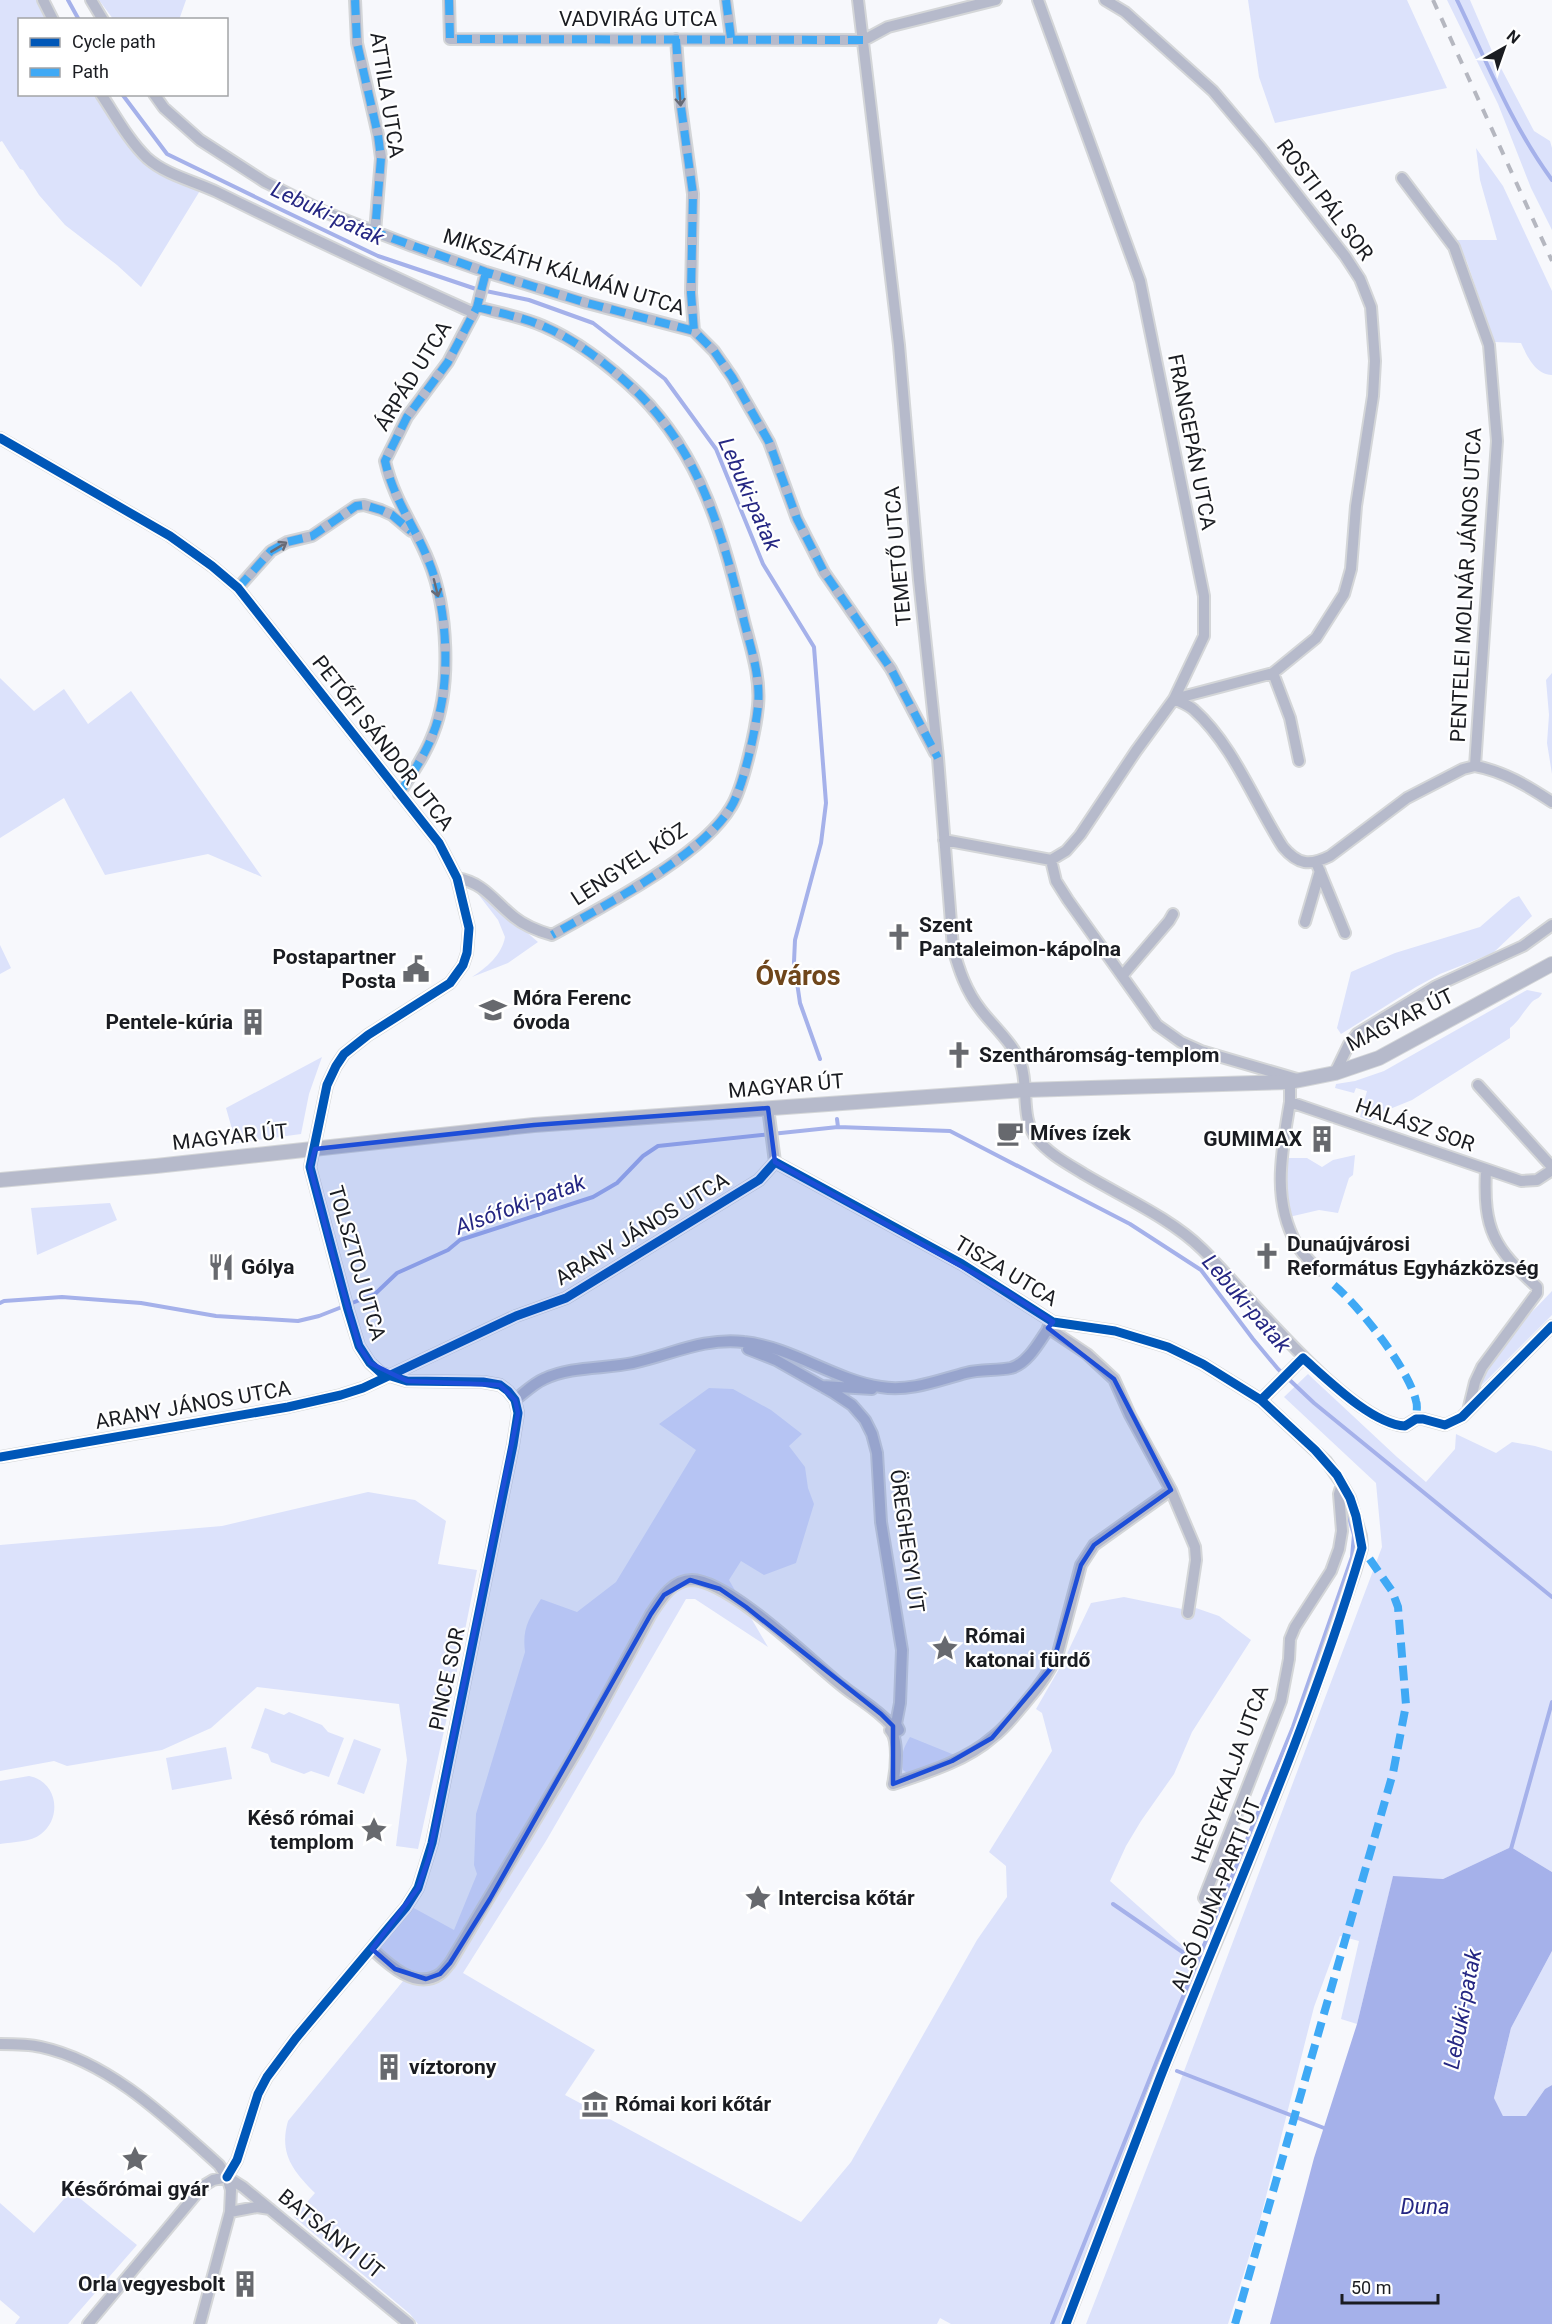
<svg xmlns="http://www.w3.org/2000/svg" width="1552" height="2324" viewBox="0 0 1552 2324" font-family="Roboto,sans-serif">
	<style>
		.green { fill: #dce2fb }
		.water { fill: #a5b1ea }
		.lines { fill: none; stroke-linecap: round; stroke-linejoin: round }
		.stream { stroke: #a5b1ea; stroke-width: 4 }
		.minor-casing { stroke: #d4d6d8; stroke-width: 14 }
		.tertiary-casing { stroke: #d4d6d8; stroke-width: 16 }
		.minor { stroke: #b6bacb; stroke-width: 10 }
		.tertiary { stroke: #b6bacb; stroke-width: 14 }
		.rail { stroke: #b5b7c0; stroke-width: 4; stroke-dasharray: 10 10; stroke-linecap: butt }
		.quiet { stroke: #3fa9f5; stroke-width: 8; stroke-dasharray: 15 8; stroke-linecap: butt }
		.cycleway-casing { stroke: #fff; stroke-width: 13 }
		.cycleway { stroke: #0057b8; stroke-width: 9 }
		.oneway { stroke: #686b76 }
		.marked { fill: #1d4ed8; fill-opacity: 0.2; stroke: #1d4ed8; stroke-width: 4.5; stroke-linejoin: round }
		.labels { text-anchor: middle; stroke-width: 4.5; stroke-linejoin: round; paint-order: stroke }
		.street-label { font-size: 21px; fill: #1a1c21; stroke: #fff }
		.poi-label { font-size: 21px; font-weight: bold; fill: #1a1c21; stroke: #fff; text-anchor: start }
		.water-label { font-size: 22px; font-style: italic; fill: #252783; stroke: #fff }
		.district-label { font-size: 27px; font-weight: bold; fill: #6f461b; stroke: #fff }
	</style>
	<rect width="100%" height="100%" fill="#f7f8fc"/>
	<!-- green -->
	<path class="green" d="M0 0H38L47 19 20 20V94L97 95 110 116 147 167 201 189 141 287 117 265 65 225 39 195 23 170 20 169 2 141 0 142Z
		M99 0H186L179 20 113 19Z
		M1248 0H1407L1447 88 1275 123 1259 77Z
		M1447 0H1470L1492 51 1534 131 1550 141 1552 148V230L1531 188 1498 104Z
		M1476 148 1503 186 1552 291V375C1535 374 1527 356 1521 343L1494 342 1467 262 1457 240H1497L1480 180Z
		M1552 673V774L1547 743 1549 715 1546 680Z
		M0 678 34 711 64 689 88 724 131 691 262 877 208 854 105 875 64 798 0 838Z
		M480 892 538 942 508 963 472 977C486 968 502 955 505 937L498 920 478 894Z
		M1519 896 1532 916 1493 953 1440 974 1416 987 1341 1034 1337 1028 1351 972 1395 953 1480 927 1512 899Z
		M0 945 11 968 0 974Z
		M1527 990 1542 993C1539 1000 1535 998 1531 1003 1524 1011 1519 1021 1510 1028V1038L1412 1100 1385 1111 1371 1121 1360 1117 1367 1091 1356 1088 1354 1093 1335 1088 1336 1084 1355 1081 1384 1071Z
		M322 1057 309 1094 301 1134 236 1143 226 1108Z
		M1355 1155 1353 1175 1349 1178 1338 1213 1319 1210 1289 1217 1286 1197 1287 1158H1307L1322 1167 1333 1160Z
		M110 1203 117 1220 37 1255 31 1208Z
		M1552 1291V1315L1477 1390C1486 1354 1527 1318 1552 1291Z
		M1308 1374 1397 1457 1426 1482 1455 1449 1456 1434 1496 1453 1512 1442 1535 1446 1552 1451V1872L1511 1847 1443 1879 1393 1877 1357 2024 1341 2019 1359 1941 1340 1936 1314 2007 1258 2228 1228 2324H1086L1172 2103 1382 1547 1376 1483 1284 1397Z
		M709 1388 733 1389 771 1410 802 1434 789 1446 805 1467 808 1488 814 1504 796 1563 764 1575 741 1561 729 1580 768 1647 695 1599H686L546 1841 463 1973 595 2050 565 2095 801 2222 851 2162 977 1940 1007 1897 1006 1866 989 1852 1052 1751 1042 1713 1036 1709 1062 1664 1091 1603 1124 1597 1182 1609 1193 1607 1219 1616 1251 1640 1192 1732 1174 1774 1141 1821 1126 1846 1110 1881 1201 1962 1059 2324H951L940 2318 937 2324H418L410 2314 294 2217 315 2193C292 2170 279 2153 288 2121L408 1975 378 1947 412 1907 454 1930 477 1874 474 1865 476 1814 525 1652C522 1629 529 1618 541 1599L577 1612 616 1582 696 1450 659 1424Z
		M368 1492 415 1500 446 1521 438 1564 477 1570 453 1690 418 1849 396 1846 407 1760 399 1704 257 1687 211 1728 162 1750 67 1766 54 1761 0 1771V1545L222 1526Z
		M265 1708 284 1715 289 1712 322 1725 328 1732 344 1738 329 1777 311 1771 304 1774 271 1762 268 1754 251 1748Z
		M910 1737 957 1756 910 1775 903 1770C901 1756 902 1750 910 1737Z
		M354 1739 381 1749 364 1794 337 1784Z
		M226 1747 232 1779 172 1790 166 1758Z
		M29 1776C57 1781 63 1817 41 1834 31 1842 13 1842 0 1844V1781Z
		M1552 1951V2085L1545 2089 1526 2116H1503L1494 2098 1511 2028Z
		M71 2191 137 2245 68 2324H15L20 2317 0 2300V2203L34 2233Z"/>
	<!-- water -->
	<path class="water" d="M1511 1847 1552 1872V1951L1511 2028 1494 2098 1503 2116H1526L1545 2089 1552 2085V2324H1270L1314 2158 1357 2024 1393 1876 1443 1879Z"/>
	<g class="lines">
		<!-- stream -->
		<path class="stream" d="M68 0 79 20
			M1457 0C1486 60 1512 126 1552 180
			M122 94 167 154 282 210 378 256 476 289 529 300 593 323 665 379 716 449 763 564 814 647 826 803 821 843 795 940 794 962 800 1003 820 1059
			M837 1119 838 1127 950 1131 1130 1224 1201 1270 1253 1339 1278 1369 1314 1403 1552 1597
			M0 1303 4 1301 62 1297 141 1303 216 1316 298 1321 319 1316 375 1294 397 1273 448 1250 460 1240 593 1197 617 1183 643 1156 658 1146 838 1127
			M1511 1849 1552 1702
			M1113 1904 1197 1962
			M1177 2071 1324 2128
			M1052 2324 1156 2063 1293 1727 1352 1557 1354 1535 1347 1511"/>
		<defs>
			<path id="minor" d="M43 0 53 20
				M91 0 103 20
				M355 0 357 43 378 135 381 158 375 232
				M449 0 450 39 864 40 888 27 996 0
				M726 0 731 38
				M858 0 899 345 919 580 938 758 953 948C959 970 966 991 981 1010 994 1027 1013 1043 1021 1064 1029 1088 1020 1119 1037 1139 1049 1154 1068 1164 1084 1174 1121 1196 1172 1219 1202 1249 1245 1291 1348 1422 1405 1426L1416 1419H1423L1445 1425 1462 1417 1552 1326
				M1105 0 1125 12 1213 91 1261 148 1345 256 1360 279 1371 307 1375 361 1373 396 1356 506 1351 569 1344 594 1316 638 1273 673 1174 699
				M676 39 681 107 693 194 691 293 694 331
				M101 94C115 115 129 141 147 158 166 175 194 181 217 192 302 234 387 274 474 313
				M154 94 164 108 200 140 265 182 327 213 412 246 486 272 587 303 694 331 714 351 732 377 769 442 797 519 824 572 891 669 935 753
				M1402 178 1454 247 1489 345 1497 441 1475 766C1503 771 1528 786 1552 802
				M0 438 170 536 212 566 238 588 439 843 457 878 469 928 467 953 463 965 450 983 368 1035 344 1054 336 1066 327 1085 310 1167 348 1310 359 1346 370 1363 381 1373 407 1381 483 1382 500 1385 508 1391 515 1400 518 1413 513 1445 432 1843 418 1888 406 1907 296 2038 267 2077 258 2094 237 2160 227 2177
				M238 588 271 551 287 542 312 536 356 506 364 505 381 510 392 515 411 531
				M1273 673 1290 718 1299 761
				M1174 699C1180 702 1189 705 1194 710 1234 746 1254 802 1283 847 1298 865 1310 866 1330 856L1407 798 1463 769 1475 766
				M399 794C412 774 425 755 433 734 452 687 448 609 429 562 415 526 394 501 385 461L407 417 448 362 477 307 486 272
				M944 840 1051 860 1066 851 1080 835 1136 751 1174 699 1204 636V596L1140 281 1038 0
				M1051 860 1056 881 1068 900 1157 1025 1181 1042 1201 1051 1297 1079
				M1316 862 1345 933
				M457 878C484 883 493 900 514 917 525 926 538 931 552 935 603 906 701 857 731 807 743 788 756 729 758 706 761 676 750 646 743 617 722 534 702 457 639 394 611 367 578 341 543 326 522 317 499 313 477 307
				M1305 922 1320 871
				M1122 976 1169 921 1173 914
				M1335 1073 1349 1044 1357 1034 1436 986 1523 946 1552 925
				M1290 1082V1102L1521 1181 1537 1180 1552 1170
				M1478 1085 1552 1167
				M1290 1102C1282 1150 1271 1200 1297 1245 1302 1254 1311 1262 1318 1270
				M768 1108 775 1162
				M775 1162 962 1264 1053 1322 1115 1331 1168 1347 1203 1364 1261 1400 1326 1461 1342 1484 1350 1498 1361 1536 1362 1548 1355 1572 1299 1735 1226 1919 1160 2077 1066 2324
				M1048 1328 1087 1354 1114 1379 1130 1415 1171 1490 1195 1547 1196 1560 1188 1613
				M748 1349 776 1360 834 1393 852 1405 865 1420 872 1434 877 1453 881 1522 902 1650 900 1703 896 1724 899 1730 893 1733
				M822 1386 872 1389
				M515 1400C524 1393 534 1383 544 1379 571 1366 605 1369 633 1363 670 1355 705 1337 744 1342 792 1347 834 1380 881 1387 910 1392 939 1380 966 1373 981 1369 996 1371 1011 1368 1030 1363 1042 1336 1053 1322
				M1261 1400 1303 1358
				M1468 1411 1475 1382 1482 1367 1537 1293V1287C1494 1248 1483 1230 1486 1170
				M0 1457 288 1407 341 1395 363 1388 516 1316 566 1298 759 1180 775 1162
				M890 1730C899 1739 896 1771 893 1784
				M893 1784C926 1773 966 1761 993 1737 1005 1728 1015 1715 1025 1703 1038 1688 1050 1672 1058 1653L1081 1565 1094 1545 1171 1490
				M1212 1908 1204 1898 1281 1701 1289 1659 1290 1639 1295 1627 1331 1571 1339 1549 1342 1531 1339 1494 1342 1484
				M372 1949C388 1964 416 1991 440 1974 444 1971 447 1966 450 1963L579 1747 651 1614C661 1599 672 1580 692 1580 730 1581 810 1660 841 1685 858 1699 876 1708 891 1725
				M0 2044C14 2044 28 2044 41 2047 110 2062 168 2119 219 2165L227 2177 231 2190 230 2212 200 2324
				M227 2177 243 2187 409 2324
				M230 2212 257 2207 270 2209
				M88 2324 203 2186 213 2180 227 2177"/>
			<path id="tertiary" d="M0 1180 156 1166 534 1125 1025 1090 1290 1082 1335 1073 1379 1058 1552 964"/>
		</defs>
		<!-- minor casing -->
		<use href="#minor" class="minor-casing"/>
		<!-- tertiary casing -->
		<use href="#tertiary" class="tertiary-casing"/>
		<!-- minor -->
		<use href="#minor" class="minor"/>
		<!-- tertiary -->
		<use href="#tertiary" class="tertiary"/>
		<!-- rail -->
		<path class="rail" d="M1433 0 1552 261"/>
		<!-- quiet -->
		<path class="quiet" d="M355 0 357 43 378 135 381 158 375 232 486 272 587 303 694 331 714 351 732 377 769 442 797 519 824 572 891 669 938 758
			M449 0 450 39 864 40
			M726 0 731 38
			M676 39 681 107 693 194 691 293 694 331
			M477 307C499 313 522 317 543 326 578 341 611 367 639 394 702 457 722 534 743 617 750 646 761 676 758 706 756 729 743 788 731 807 701 857 603 906 552 935
			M238 588 271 551 287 542 312 536 356 506 364 505 381 510 392 515 411 531
			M399 794C412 774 425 755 433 734 452 687 448 609 429 562 415 526 394 501 385 461L407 417 448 362 477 307 486 272
			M1334 1285C1359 1306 1409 1369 1416 1401 1418 1406 1416 1414 1416 1419
			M1235 2324 1393 1773 1406 1705 1398 1607 1392 1591 1362 1548"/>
		<defs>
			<path id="cycleway" d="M0 438 170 536 212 566 238 588 439 843 457 878 469 928 467 953 463 965 450 983 368 1035 344 1054 336 1066 327 1085 310 1167 348 1310 359 1346 370 1363 381 1373 407 1381 483 1382 500 1385 508 1391 515 1400 518 1413 513 1445 432 1843 418 1888 406 1907 296 2038 267 2077 258 2094 237 2160 227 2177
				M1261 1400 1303 1358C1328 1380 1372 1424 1405 1426L1416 1419H1423L1445 1425 1462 1417 1552 1326
				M0 1457 288 1407 341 1395 363 1388 516 1316 566 1298 759 1180 775 1162 962 1264 1053 1322 1115 1331 1168 1347 1203 1364 1261 1400 1315 1450 1337 1475 1350 1498 1356 1516 1362 1548C1308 1730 1230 1902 1160 2078 1128 2160 1097 2242 1066 2324"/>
		</defs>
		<!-- cycleway casing -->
		<use href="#cycleway" class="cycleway-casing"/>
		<!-- cycleway -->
		<use href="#cycleway" class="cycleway"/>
	</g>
	<!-- one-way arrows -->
	<defs><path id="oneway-shaft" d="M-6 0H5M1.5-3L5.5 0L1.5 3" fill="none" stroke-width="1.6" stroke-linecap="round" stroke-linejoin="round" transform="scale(1.5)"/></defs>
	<g class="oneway">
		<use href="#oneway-shaft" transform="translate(680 97) rotate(86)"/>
		<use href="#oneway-shaft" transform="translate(279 547) rotate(-31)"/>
		<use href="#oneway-shaft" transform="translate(436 588) rotate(76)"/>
	</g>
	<!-- marked area -->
	<path class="marked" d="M768 1108 775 1162 1004 1290 1053 1322 1048 1328 1114 1379 1171 1490 1094 1545 1081 1565 1052 1667 992 1738 952 1761 893 1784V1726L881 1714 746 1607 720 1589 690 1580 664 1595 651 1614 490 1899 450 1963 440 1974 426 1979 395 1969 372 1949 418 1888 429 1857 518 1413 515 1400 500 1385 407 1381 370 1363 359 1346 334 1260 310 1167 315 1149 534 1125Z"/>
	<!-- icons -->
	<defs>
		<symbol id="church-bare" viewBox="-9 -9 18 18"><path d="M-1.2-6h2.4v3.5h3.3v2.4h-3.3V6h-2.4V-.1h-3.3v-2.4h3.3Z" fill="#67696e" stroke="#fff" stroke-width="2.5" paint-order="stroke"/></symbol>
		<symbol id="civic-bare" viewBox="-9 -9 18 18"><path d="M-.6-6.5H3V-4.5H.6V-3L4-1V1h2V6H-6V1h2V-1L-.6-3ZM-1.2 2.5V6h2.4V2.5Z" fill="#67696e" stroke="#fff" stroke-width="2.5" paint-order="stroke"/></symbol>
		<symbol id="school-bare" viewBox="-9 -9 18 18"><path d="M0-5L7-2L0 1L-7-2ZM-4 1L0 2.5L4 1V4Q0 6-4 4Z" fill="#67696e" stroke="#fff" stroke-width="2.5" paint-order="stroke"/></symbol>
		<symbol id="building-bare" viewBox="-9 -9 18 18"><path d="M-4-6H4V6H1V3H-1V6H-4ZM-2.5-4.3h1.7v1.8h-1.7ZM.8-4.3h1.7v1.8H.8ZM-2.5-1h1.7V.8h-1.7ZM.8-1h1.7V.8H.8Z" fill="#67696e" stroke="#fff" stroke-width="2.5" paint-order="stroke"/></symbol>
		<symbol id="cafe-bare" viewBox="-9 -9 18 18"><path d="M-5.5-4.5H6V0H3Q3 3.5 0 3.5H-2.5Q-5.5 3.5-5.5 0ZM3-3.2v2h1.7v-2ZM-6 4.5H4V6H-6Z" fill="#67696e" stroke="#fff" stroke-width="2.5" paint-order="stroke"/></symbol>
		<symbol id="restaurant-bare" viewBox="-9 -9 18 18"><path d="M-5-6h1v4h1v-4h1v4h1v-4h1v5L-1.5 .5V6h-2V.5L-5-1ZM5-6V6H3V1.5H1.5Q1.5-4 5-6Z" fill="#67696e" stroke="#fff" stroke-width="2.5" paint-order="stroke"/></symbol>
		<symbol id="sight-bare" viewBox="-9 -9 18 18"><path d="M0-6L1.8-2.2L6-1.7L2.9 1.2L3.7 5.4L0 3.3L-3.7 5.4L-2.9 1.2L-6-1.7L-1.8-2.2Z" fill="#67696e" stroke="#fff" stroke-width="2.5" paint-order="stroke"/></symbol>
		<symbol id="museum-bare" viewBox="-9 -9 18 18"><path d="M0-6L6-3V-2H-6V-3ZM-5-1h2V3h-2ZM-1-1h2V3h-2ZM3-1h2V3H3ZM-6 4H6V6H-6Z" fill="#67696e" stroke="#fff" stroke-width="2.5" paint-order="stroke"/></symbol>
	</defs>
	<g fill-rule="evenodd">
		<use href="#church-bare" x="880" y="918" width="38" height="38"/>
		<use href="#civic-bare" x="397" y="950" width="38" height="38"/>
		<use href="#school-bare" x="474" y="991" width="38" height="38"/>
		<use href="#building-bare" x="234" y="1003" width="38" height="38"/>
		<use href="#church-bare" x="940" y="1036" width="38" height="38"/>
		<use href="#cafe-bare" x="991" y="1114" width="38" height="38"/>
		<use href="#building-bare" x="1303" y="1120" width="38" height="38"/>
		<use href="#church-bare" x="1248" y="1237" width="38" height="38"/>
		<use href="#restaurant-bare" x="202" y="1248" width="38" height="38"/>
		<use href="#sight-bare" x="926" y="1629" width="38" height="38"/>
		<use href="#sight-bare" x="355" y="1811" width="38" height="38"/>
		<use href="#sight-bare" x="739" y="1879" width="38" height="38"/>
		<use href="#building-bare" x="370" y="2048" width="38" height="38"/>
		<use href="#museum-bare" x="576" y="2085" width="38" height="38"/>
		<use href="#sight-bare" x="116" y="2140" width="38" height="38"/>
		<use href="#building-bare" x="226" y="2265" width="38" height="38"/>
	</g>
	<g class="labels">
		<!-- street labels -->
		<g class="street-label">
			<text x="638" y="26">VADVIRÁG UTCA</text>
			<text transform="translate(387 95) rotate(81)" y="7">ATTILA UTCA</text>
			<text transform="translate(1325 200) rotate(53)" y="7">ROSTI PÁL SOR</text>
			<text transform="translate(564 272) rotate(17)" y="7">MIKSZÁTH KÁLMÁN UTCA</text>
			<text transform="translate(413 376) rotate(-58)" y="7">ÁRPÁD UTCA</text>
			<text transform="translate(1192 442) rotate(79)" y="7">FRANGEPÁN UTCA</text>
			<text transform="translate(898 556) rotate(-95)" y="7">TEMETŐ UTCA</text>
			<text transform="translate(1466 585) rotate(-87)" y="7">PENTELEI MOLNÁR JÁNOS UTCA</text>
			<text transform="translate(383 743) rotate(52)" y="7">PETŐFI SÁNDOR UTCA</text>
			<text transform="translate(629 864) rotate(-33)" y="7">LENGYEL KÖZ</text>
			<text transform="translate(1400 1020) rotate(-26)" y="7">MAGYAR ÚT</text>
			<text transform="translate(786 1086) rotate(-5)" y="7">MAGYAR ÚT</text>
			<text transform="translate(1415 1125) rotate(19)" y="7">HALÁSZ SOR</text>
			<text transform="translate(230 1137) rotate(-6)" y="7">MAGYAR ÚT</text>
			<text transform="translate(642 1229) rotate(-31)" y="7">ARANY JÁNOS UTCA</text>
			<text transform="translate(357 1263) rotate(74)" y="7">TOLSZTOJ UTCA</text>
			<text transform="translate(1006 1271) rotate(31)" y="7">TISZA UTCA</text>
			<text transform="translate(193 1405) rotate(-10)" y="7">ARANY JÁNOS UTCA</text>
			<text transform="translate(907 1541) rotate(82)" y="7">ÖREGHEGYI ÚT</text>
			<text transform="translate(447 1679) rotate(-78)" y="7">PINCE SOR</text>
			<text transform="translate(1230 1774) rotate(-70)" y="7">HEGYEKALJA UTCA</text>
			<text transform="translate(1216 1895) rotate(-68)" y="7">ALSÓ DUNA-PARTI ÚT</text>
			<text transform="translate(331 2234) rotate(39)" y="7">BATSÁNYI ÚT</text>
		</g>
		<!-- poi labels -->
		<g class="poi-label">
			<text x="919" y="932">Szent<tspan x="919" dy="24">Pantaleimon-kápolna</tspan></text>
			<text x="396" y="964" text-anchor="end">Postapartner<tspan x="396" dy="24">Posta</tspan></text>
			<text x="513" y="1005">Móra Ferenc<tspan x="513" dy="24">óvoda</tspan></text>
			<text x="233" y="1029" text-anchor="end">Pentele-kúria</text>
			<text x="979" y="1062">Szentháromság-templom</text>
			<text x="1030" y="1140">Míves ízek</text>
			<text x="1302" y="1146" text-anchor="end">GUMIMAX</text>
			<text x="1287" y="1251">Dunaújvárosi<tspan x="1287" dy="24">Református Egyházközség</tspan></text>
			<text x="241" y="1274">Gólya</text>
			<text x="965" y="1643">Római<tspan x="965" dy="24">katonai fürdő</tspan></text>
			<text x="354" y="1825" text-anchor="end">Késő római<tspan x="354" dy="24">templom</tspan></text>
			<text x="778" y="1905">Intercisa kőtár</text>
			<text x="409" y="2074">víztorony</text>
			<text x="615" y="2111">Római kori kőtár</text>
			<text x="135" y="2196" text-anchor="middle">Későrómai gyár</text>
			<text x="225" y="2291" text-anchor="end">Orla vegyesbolt</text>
		</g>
		<!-- water labels -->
		<g class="water-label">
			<text transform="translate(328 213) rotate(25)" y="8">Lebuki-patak</text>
			<text transform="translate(750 494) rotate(66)" y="8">Lebuki-patak</text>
			<text transform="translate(520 1204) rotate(-20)" y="8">Alsófoki-patak</text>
			<text transform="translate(1247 1303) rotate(49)" y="8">Lebuki-patak</text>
			<text transform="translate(1462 2009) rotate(-79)" y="8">Lebuki-patak</text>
			<text x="1425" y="2214">Duna</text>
		</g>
		<!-- district labels -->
		<g class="district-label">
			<text x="798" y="985">Óváros</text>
		</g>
	</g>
	<!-- legend -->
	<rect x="18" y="18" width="210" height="78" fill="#ffffff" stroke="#a3a4a6" stroke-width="1.5"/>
	<rect x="30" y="38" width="30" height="9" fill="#0057b8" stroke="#a3a4a6" stroke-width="1.5"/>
	<text x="72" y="48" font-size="18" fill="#1a1c21">Cycle path</text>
	<rect x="30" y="68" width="30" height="9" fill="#3fa9f5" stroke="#a3a4a6" stroke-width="1.5"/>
	<text x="72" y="78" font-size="18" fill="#1a1c21">Path</text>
	<!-- north arrow -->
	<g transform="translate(1504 48) rotate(40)" stroke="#ffffff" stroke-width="4.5" paint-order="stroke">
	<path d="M0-4.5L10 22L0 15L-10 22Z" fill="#1a1c21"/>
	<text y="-9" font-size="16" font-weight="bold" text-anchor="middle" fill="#1a1c21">N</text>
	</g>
	<!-- scale -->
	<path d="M1342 2294v9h96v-9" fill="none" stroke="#1a1c21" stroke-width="3"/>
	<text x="1351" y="2294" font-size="18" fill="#1a1c21" stroke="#ffffff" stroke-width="4.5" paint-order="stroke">50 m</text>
</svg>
